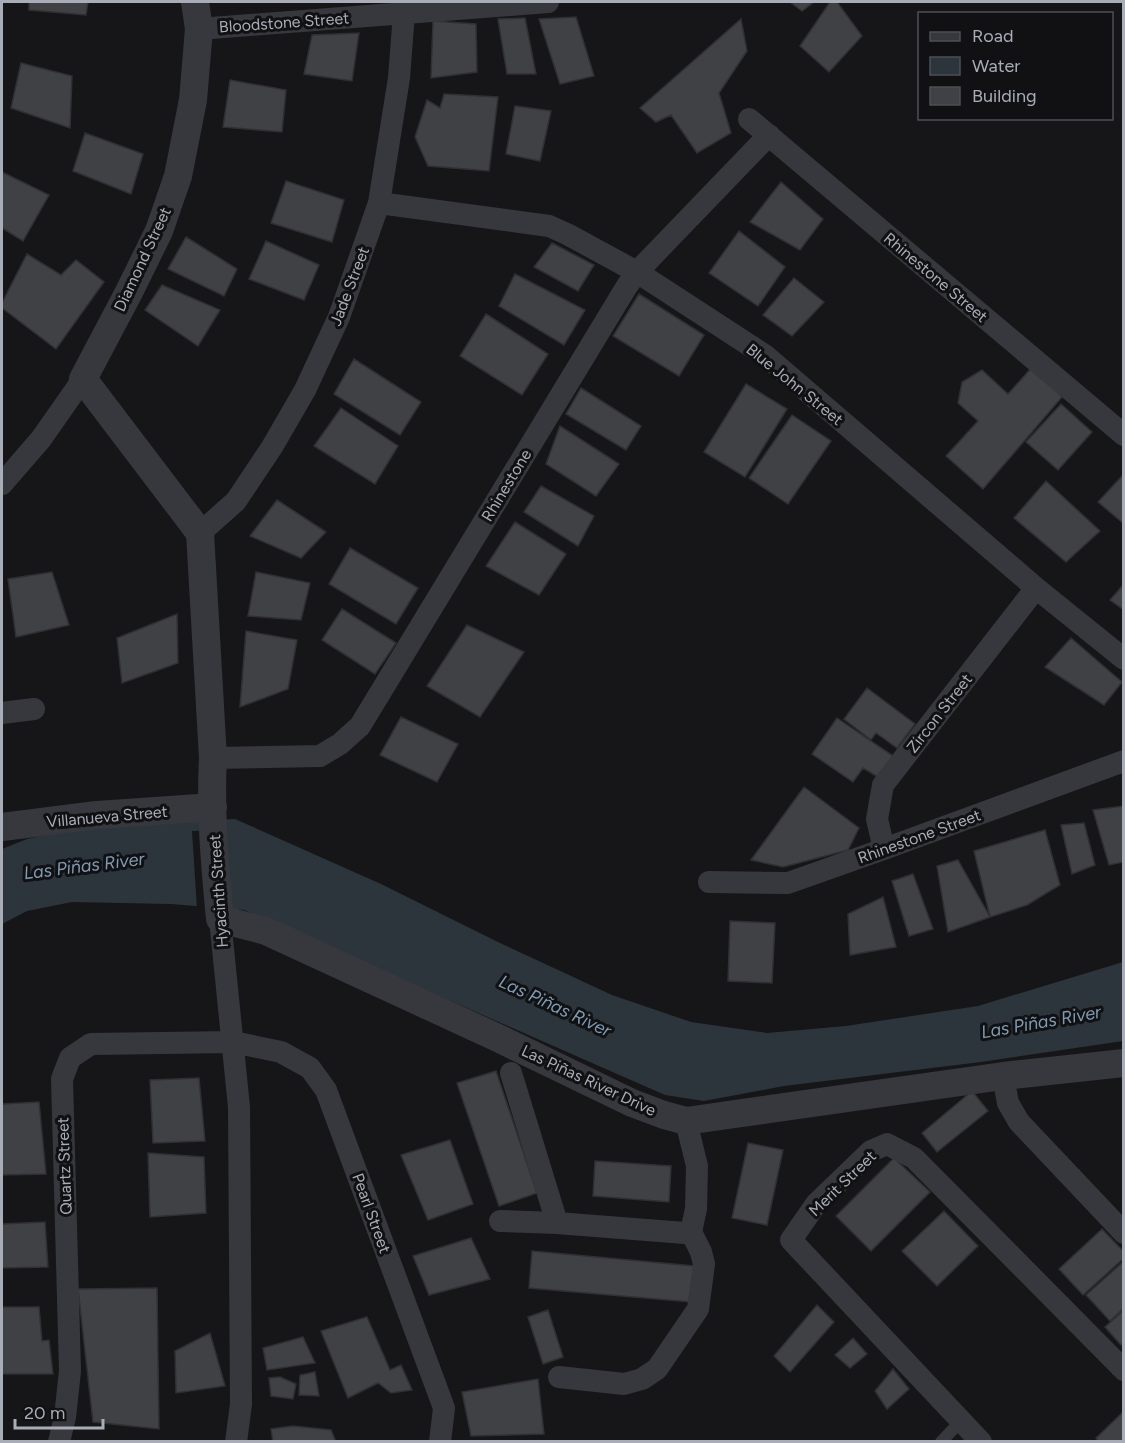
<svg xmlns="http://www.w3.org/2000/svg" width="1125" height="1443" viewBox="0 0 1125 1443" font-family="Figtree,sans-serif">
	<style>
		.water { fill: #2c353c }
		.pier { fill: #161618 }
		.building { fill: #404145; stroke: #303034; stroke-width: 1.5 }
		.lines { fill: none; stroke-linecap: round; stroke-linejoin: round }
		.service { stroke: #37383d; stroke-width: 12 }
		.minor { stroke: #37383d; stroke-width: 22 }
		.tertiary { stroke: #37383d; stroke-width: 28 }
		.labels { text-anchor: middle; stroke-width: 6; stroke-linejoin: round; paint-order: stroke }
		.street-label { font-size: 16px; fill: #a8adb8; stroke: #111113 }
		.water-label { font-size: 18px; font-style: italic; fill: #7f9bb3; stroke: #111113 }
	</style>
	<rect width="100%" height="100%" fill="#161618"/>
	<!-- water -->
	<path class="water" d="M235 819 381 884 500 943 612 995 691 1022 767 1033 846 1026 978 1006 1123 962V1041L981 1062 784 1086 704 1101 665 1095 244 910 171 904 72 902 27 911 2 924V849L27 839 79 828Z"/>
	<!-- pier -->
	<path class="pier" d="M223 830 232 912 197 909 192 831Z"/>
	<!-- building -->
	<path class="building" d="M29 2H88L86 15 29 10Z
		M790 2H814L802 11Z
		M830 2H837L862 36 829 72 800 46Z
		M576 17 594 76 560 84 539 19Z
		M525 18 536 74H507L498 19Z
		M741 19 747 51 719 93 731 133 697 153 671 115 656 122 640 108Z
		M433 21 476 24 477 72 431 78Z
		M359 33 352 81 304 74 312 35Z
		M21 63 72 76 70 128 11 108Z
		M230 80 286 90 282 132 223 127Z
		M444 94 498 97 489 171 428 166 415 137 427 100 440 108Z
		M515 106 551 111 540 161 506 154Z
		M85 133 143 154 131 194 73 171Z
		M2 172 49 195 23 241 2 228Z
		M286 181 344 200 332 242 271 223Z
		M781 182 823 219 800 250 750 222Z
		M739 231 785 267 758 306 709 273Z
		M186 237 237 269 224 296 168 269Z
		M266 241 319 265 304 300 249 279Z
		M552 243 594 265 578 291 534 267Z
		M27 254 61 275 76 260 104 282 56 349 2 308V303Z
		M515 274 585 310 564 345 499 306Z
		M794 278 824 302 792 336 763 315Z
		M162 285 220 310 198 346 145 310Z
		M639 294 704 335 679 376 613 336Z
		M486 314 548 354 522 395 460 356Z
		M354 359 421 402 400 435 334 394Z
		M1035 364 1062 397 983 489 946 456 978 421 958 403 962 382 982 370 1008 394Z
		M746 384 787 409 745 477 704 452Z
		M581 388 641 426 626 450 566 414Z
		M1061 404 1092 432 1058 470 1026 442Z
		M341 408 398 446 375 484 314 446Z
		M792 415 831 441 788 504 749 478Z
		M560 426 619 464 596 496 546 464Z
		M1124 474V524L1098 502Z
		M1046 481 1100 531 1066 562 1014 518Z
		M541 486 594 516 578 546 524 512Z
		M277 500 326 532 301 558 250 536Z
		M515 522 566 554 539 595 486 566Z
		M350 548 418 588 396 624 329 584Z
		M52 572 69 625 16 637 8 579Z
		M256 572 310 583 301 620 248 616Z
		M1124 584V610L1110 600Z
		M342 609 396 643 375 674 322 640Z
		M177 614 178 663 122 683 117 638Z
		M467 625 524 652 480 717 427 686Z
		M246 631 297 640 288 689 240 707Z
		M1071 638 1122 682 1104 705 1045 667Z
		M867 688 915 724 897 748 876 733 871 740 844 719Z
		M401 717 458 744 437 782 380 755Z
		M837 718 893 756 878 777 863 768 853 782 812 754Z
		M804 787 859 828 848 850 783 867 751 860Z
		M1124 806V862L1109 865 1093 810Z
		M1084 823 1095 865 1072 874 1061 825Z
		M1045 830 1060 885 1027 905 990 917 974 851Z
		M958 860 990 917 948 932 937 866Z
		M913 874 933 929 909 936 892 881Z
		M883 897 896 947 850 955 848 914Z
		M730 921 775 923 772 983 728 981Z
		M496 1071 537 1193 499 1206 457 1083Z
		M199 1078 205 1141 153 1143 150 1080Z
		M972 1091 988 1111 937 1152 922 1133Z
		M39 1102 46 1174 2 1175V1104Z
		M450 1140 473 1204 428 1220 401 1155Z
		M748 1143 783 1150 767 1225 732 1218Z
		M148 1153 204 1157 206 1213 150 1217Z
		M894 1158 930 1192 871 1251 836 1216Z
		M595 1161 671 1166 669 1202 593 1196Z
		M944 1211 978 1246 937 1286 902 1251Z
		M45 1222 48 1267 2 1268V1224Z
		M1102 1229 1124 1252V1258L1083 1295 1059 1269Z
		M471 1238 490 1279 429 1295 413 1256Z
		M532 1251 694 1266 691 1302 529 1288Z
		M1124 1261V1308L1110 1321 1086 1295Z
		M157 1288 159 1429 93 1422 78 1289Z
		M817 1305 834 1322 790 1372 774 1356Z
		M2 1307H39L42 1341 49 1340 53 1374H2Z
		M548 1310 563 1357 543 1364 528 1317Z
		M1124 1310V1343L1121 1345 1105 1327Z
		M367 1317 390 1370 401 1365 412 1390 391 1393 378 1383 348 1398 321 1331Z
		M210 1333 225 1386 176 1393 175 1351Z
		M303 1337 315 1363 267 1370 263 1348Z
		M853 1338 867 1354 850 1368 835 1355Z
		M893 1369 909 1389 887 1409 875 1391Z
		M315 1372 319 1396 299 1395 300 1375Z
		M280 1377 296 1384 293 1399 271 1396 269 1378Z
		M538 1379 544 1434 471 1436 462 1392Z
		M1124 1411V1442H1099L1096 1438Z
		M293 1426 331 1430 336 1442H273L271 1429Z"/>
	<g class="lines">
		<!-- service -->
		<path class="service" d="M941 1442 961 1421"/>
		<!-- minor -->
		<path class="minor" d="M199 29 548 2
			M749 119 1124 435
			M379 203 549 226 567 234 637 272 766 356 1036 588 1124 659
			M2 484 41 439 83 379
			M200 533 236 501 272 447 305 390 339 317 379 203 399 78 404 13 403 2
			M2 713 34 709
			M213 758 320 756 340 744 360 726 627 286 637 272 769 135
			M884 849 877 819 883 785 1036 588
			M709 882 788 883 884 849 1124 761
			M220 919 239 1107 241 1404 236 1442
			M511 1073 557 1223
			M1003 1076 1008 1103 1019 1122 1124 1233
			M500 1221 557 1223 685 1233 691 1232
			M559 1377 624 1384 642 1379 657 1369 698 1309 704 1264 701 1252 691 1232 696 1209 697 1166 686 1121
			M59 1442 65 1417 70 1371 62 1079 70 1058 91 1044 233 1042 281 1052 310 1068 326 1090 444 1408 440 1442
			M981 1442 791 1240 816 1204 871 1151 887 1144 914 1158 1124 1370"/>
		<!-- tertiary -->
		<path class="tertiary" d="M195 2 199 29 193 100 178 176 159 231 129 292 83 379 200 533 213 758C210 812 215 866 220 919L266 931 498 1038 632 1103 664 1115 686 1121 1003 1076 1124 1063
			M2 827 97 815 213 807"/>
	</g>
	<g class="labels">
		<!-- street labels -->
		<g class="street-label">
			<text transform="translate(284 22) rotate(-4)" y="6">Bloodstone Street</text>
			<text transform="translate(142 259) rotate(-65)" y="6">Diamond Street</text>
			<text transform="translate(936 277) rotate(40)" y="6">Rhinestone Street</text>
			<text transform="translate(349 286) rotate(-69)" y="6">Jade Street</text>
			<text transform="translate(795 384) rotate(39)" y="6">Blue John Street</text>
			<text transform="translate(506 485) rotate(-59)" y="6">Rhinestone</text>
			<text transform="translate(939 713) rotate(-52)" y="6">Zircon Street</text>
			<text transform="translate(107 816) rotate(-5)" y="6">Villanueva Street</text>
			<text transform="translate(919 836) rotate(-20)" y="6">Rhinestone Street</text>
			<text transform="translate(218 891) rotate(-94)" y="6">Hyacinth Street</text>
			<text transform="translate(589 1080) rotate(25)" y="6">Las Piñas River Drive</text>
			<text transform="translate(64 1166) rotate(-92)" y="6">Quartz Street</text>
			<text transform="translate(842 1183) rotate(-44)" y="6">Merit Street</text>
			<text transform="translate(372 1213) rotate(70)" y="6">Pearl Street</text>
		</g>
		<!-- water labels -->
		<g class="water-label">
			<text transform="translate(84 866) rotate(-7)" y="6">Las Piñas River</text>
			<text transform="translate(555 1006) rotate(25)" y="6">Las Piñas River</text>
			<text transform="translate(1041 1022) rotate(-10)" y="6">Las Piñas River</text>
		</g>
	</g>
	<!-- border -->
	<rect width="1125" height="1443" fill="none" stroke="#a8adb8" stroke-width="6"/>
	<!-- legend -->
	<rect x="918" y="12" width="195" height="108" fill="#111113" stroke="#4d4f55" stroke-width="1.5"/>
	<rect x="930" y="32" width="30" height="9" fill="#37383d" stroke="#4d4f55" stroke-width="1.5"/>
	<text x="972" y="42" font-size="18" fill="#a8adb8">Road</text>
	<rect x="930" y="57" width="30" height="18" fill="#2c353c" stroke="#4d4f55" stroke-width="1.5"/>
	<text x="972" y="72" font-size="18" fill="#a8adb8">Water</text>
	<rect x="930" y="87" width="30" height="18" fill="#404145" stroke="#4d4f55" stroke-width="1.5"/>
	<text x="972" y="102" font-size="18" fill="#a8adb8">Building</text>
	<!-- scale -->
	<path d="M15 1419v9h88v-9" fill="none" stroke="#a8adb8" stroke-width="3"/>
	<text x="24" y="1419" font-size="18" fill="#a8adb8" stroke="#111113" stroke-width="4.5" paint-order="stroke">20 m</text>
</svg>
